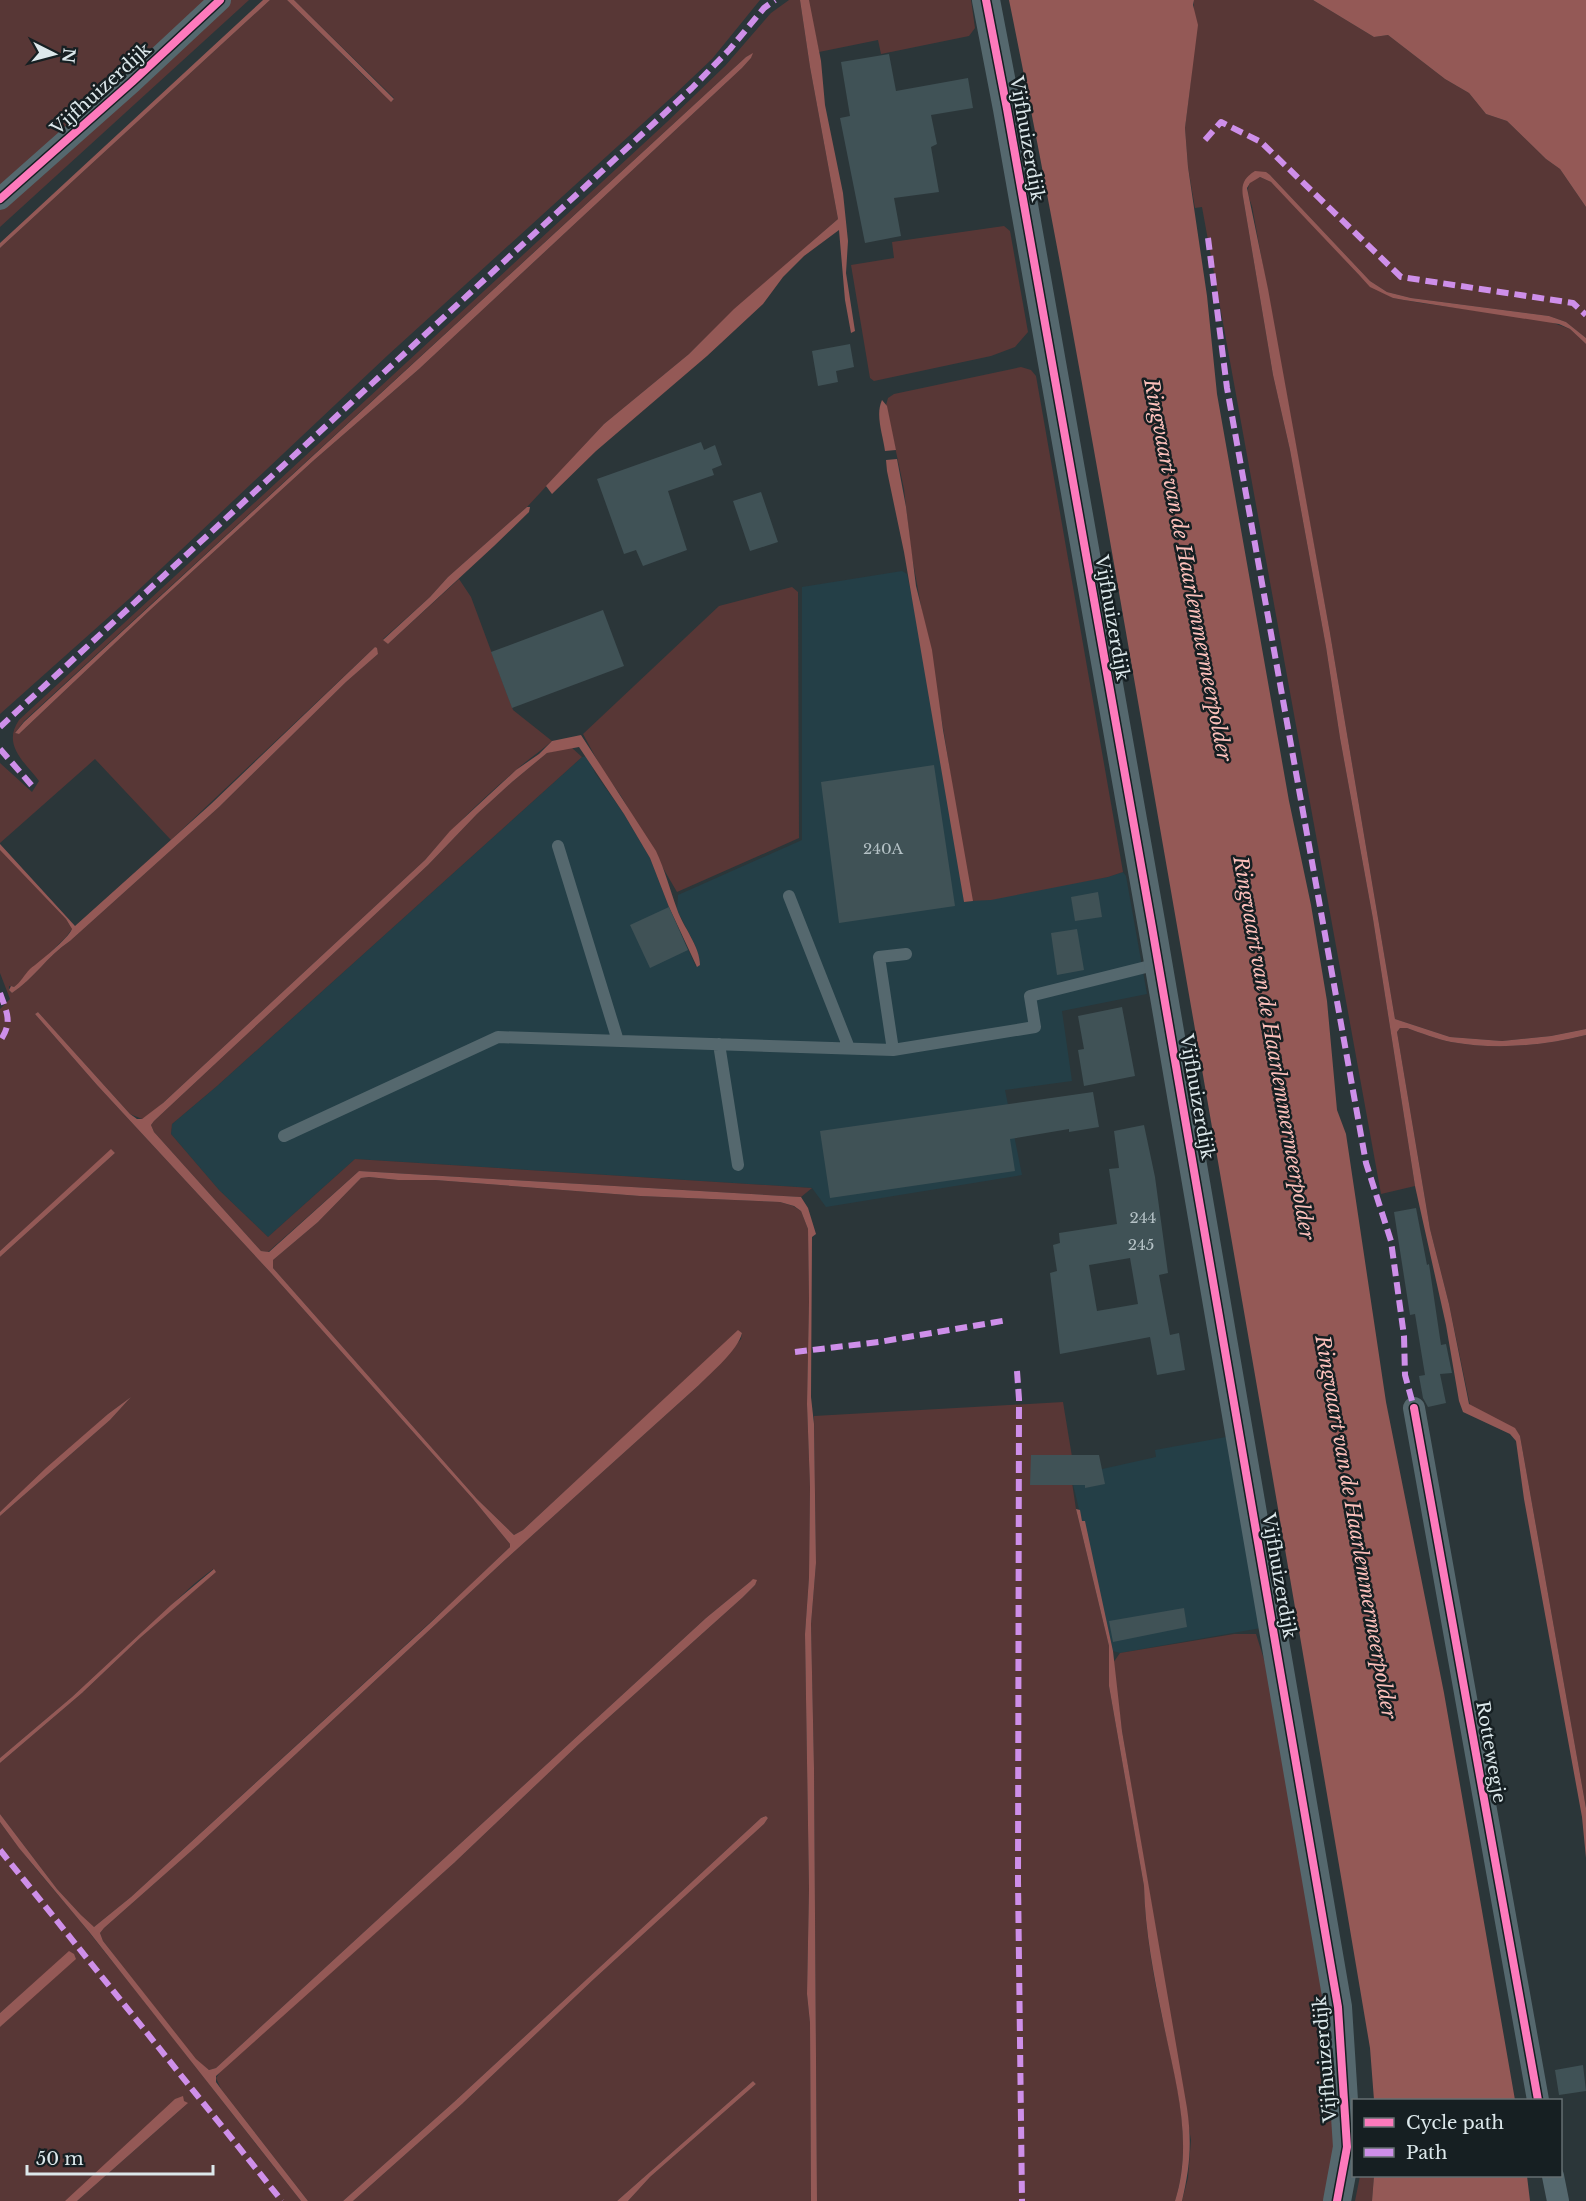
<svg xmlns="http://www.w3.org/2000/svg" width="1586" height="2201" viewBox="0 0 1586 2201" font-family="'Libre Baskerville',serif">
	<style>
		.built { fill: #243f47 }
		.green { fill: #583736; fill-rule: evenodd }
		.water { fill: #945956 }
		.building { fill: #405256; fill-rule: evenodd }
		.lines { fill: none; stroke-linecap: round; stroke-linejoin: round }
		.service { stroke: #55686e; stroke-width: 12 }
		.minor { stroke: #55686e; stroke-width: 22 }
		.tertiary { stroke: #55686e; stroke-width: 28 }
		.quiet { stroke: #ce8fe9; stroke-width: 6; stroke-dasharray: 12 6; stroke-linecap: butt }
		.cycleway-casing { stroke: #161f22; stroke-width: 11 }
		.cycleway { stroke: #fd7abc; stroke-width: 8 }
		.labels { text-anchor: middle; stroke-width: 5; stroke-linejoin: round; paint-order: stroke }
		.number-label { font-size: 15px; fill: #b5c2c6 }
		.street-label { font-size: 18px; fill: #dce8eb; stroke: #161f22 }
		.water-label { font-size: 20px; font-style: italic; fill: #fcc0bb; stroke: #161f22 }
	</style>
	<rect width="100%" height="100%" fill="#2b3639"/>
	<!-- built -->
	<path class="built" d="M902 571 907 574 912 597 944 773 964 902 1108 877 1123 872 1126 876 1147 994 1062 1011 1072 1081 1005 1090 1022 1175 826 1207 812 1188 355 1159 268 1237 219 1190 171 1134 172 1124 217 1086 582 757 587 756 595 773 624 814 650 858 669 907 696 967 695 945 677 910 678 895 802 840V587Z
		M1226 1437 1261 1628 1120 1653 1113 1651 1071 1476 1156 1457 1155 1450Z"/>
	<!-- green -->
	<path class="green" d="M0 0H249L0 227Z
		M270 0H287L375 87 393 101 394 98 294 0H760L712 59 674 95 388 355 130 598 0 714V248Z
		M789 0H800L810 67 838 219 736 308 689 354 604 424 527 507 448 577 430 597 383 639 388 644 459 579 471 597 513 710 552 741C540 752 527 760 515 771 483 798 452 828 425 860L150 1115 142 1119 130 1114 38 1012 35 1014 97 1085 271 1273 473 1499 510 1544V1547L460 1595 131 1897 94 1927 91 1926 57 1889 0 1814V1763L82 1693 140 1638 215 1572 213 1569 194 1584 72 1697 0 1758V1516L110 1420 131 1397 108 1414 0 1512V1257L115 1153 111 1150 0 1251V1009L10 999 0 973V848L66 919 72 929 66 937 19 983 14 987 9 986V990L12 993C34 979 47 956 70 941L219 807 346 682 378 654 375 647 171 840 95 759 0 843V763L32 792 39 781C24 761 2 745 19 720L667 122 725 66 771 13ZM752 54 751 58 742 68 419 369 313 461 149 611 19 734 15 733 24 721 746 57Z
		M808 0H971L975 28 969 36 881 54 878 40 819 52Z
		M1194 0H1313L1374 37 1388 35 1445 79 1469 93 1486 114 1507 121 1546 159 1560 169 1586 207V338L1566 322 1549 316 1411 298 1387 292 1370 281 1270 175 1247 177 1243 197 1273 375 1290 450 1326 647 1340 738 1373 919 1415 1186 1381 1194 1202 207 1195 208 1188 167 1185 128 1191 79Z
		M1260 177 1271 182 1284 194 1360 276 1393 298 1421 303 1545 320 1570 329 1586 344V1029L1551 1036 1502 1041 1450 1037 1395 1019 1330 633 1252 206C1247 193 1244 182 1260 177Z
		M1004 226 1010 231 1028 332 1015 347 991 356 874 381 870 378 851 265 894 258 892 242Z
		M1021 367 1031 370 1036 376 1123 872 1108 877 991 900 970 901 944 733 911 551 904 489 886 405 888 398 894 394Z
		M792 587 798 592 799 838 677 892 621 796 602 769 583 734 719 606Z
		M571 747 582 757 217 1086 172 1124 171 1134 219 1190 268 1237 355 1159 812 1188 801 1197 359 1171 268 1252 261 1251 154 1132 151 1125 154 1121 428 865 477 814 512 782 547 753Z
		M1400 1028H1407C1421 1033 1436 1039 1451 1042 1495 1050 1543 1046 1586 1035V1808L1520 1436 1470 1405 1449 1304 1430 1229 1397 1032Z
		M369 1177 398 1180H435L640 1196 780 1202 793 1206 801 1211 808 1229 809 1301 807 1404 810 1487 809 1577 805 1634 809 1889 807 1994 810 2023 811 2201H628L650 2177 756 2084 753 2081 617 2201H353L462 2104 594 1979 764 1824 768 1818 766 1816 761 1818 454 2102 343 2201H308L221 2089 216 2078 222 2069 454 1863 579 1744 742 1598 755 1585 751 1581 706 1618 216 2068 209 2070 196 2060 103 1941 100 1933 104 1928 198 1845 506 1559 699 1385 741 1339 742 1333 738 1331 523 1530 514 1535 477 1499 273 1268V1260L318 1222 361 1178Z
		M1063 1402 1075 1475 1071 1476 1076 1509 1109 1646V1686L1144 1886C1145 1932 1154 1980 1164 2026 1177 2084 1193 2143 1175 2201H817L814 1768 811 1624 816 1563 814 1416Z
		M1234 1634H1256L1267 1669 1330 2029 1334 2142 1326 2201H1182L1188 2178 1191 2140 1122 1731 1113 1663 1120 1653Z
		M0 1822C28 1862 62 1898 92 1936 162 2023 231 2113 301 2201H77L187 2104 66 2201H0V2027L75 1957 69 1952 0 2013Z
		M1360 2176H1374L1372 2201H1355Z"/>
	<!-- water -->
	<path class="water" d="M263 0H270L0 248V243Z
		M287 0H294L394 99 391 102Z
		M800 0H809L821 61 825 105 843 193 848 241 846 273 855 331 851 333 845 300 839 230 804 256 783 277 763 304 707 356 596 451 552 494 546 486 604 424 689 354 734 309 838 219 810 67Z
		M1009 0H1194L1193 5 1198 25 1185 128 1188 167 1207 296 1217 394 1289 801 1311 905 1327 1001 1337 1110 1346 1134 1386 1402 1444 1693 1515 2100H1374L1370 2048C1304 1656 1236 1265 1168 874 1117 582 1068 290 1009 0Z
		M1313 0H1586V207L1560 169 1546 159 1507 121 1486 114 1469 93 1445 79 1388 35 1374 37Z
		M753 53 751 58 742 68 419 369 313 461 149 611 19 734 15 733 24 722 746 57Z
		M1255 171 1266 172 1270 175 1370 281 1387 292 1411 298 1549 316 1566 322 1586 338V344L1570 329 1559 324 1404 300 1393 298 1370 287 1360 276 1271 182 1260 177 1250 183 1247 188 1268 289 1330 633 1395 1019 1450 1037 1502 1041 1551 1036 1586 1029V1035C1543 1046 1495 1050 1451 1042 1436 1039 1421 1033 1407 1028H1400L1397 1032 1430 1229 1449 1304 1469 1404 1515 1428 1520 1436 1586 1808V1858L1582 1817 1524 1499 1516 1441 1510 1434 1463 1412 1459 1401 1446 1325 1415 1186 1373 919 1340 738 1326 647 1290 450 1273 375 1243 197C1241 184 1244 178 1255 171Z
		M882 400 887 406 896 450 885 451C883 435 875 415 882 400Z
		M897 459 906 507 916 586 932 650 943 730 973 901 964 902 904 552 887 471 886 460Z
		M527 507H530L529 512 494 546 388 644 383 640 430 597 448 577Z
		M375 647 377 648 378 654 346 682 219 807 70 941C47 956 34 979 12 993L9 990 11 986 14 987C21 982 24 975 30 969 40 961 68 939 72 929L66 919 0 850V844L75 926 211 804Z
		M581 735 656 851C665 870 670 890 677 909 683 927 700 946 700 965L697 967 669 907 650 858 624 814 579 747 547 753 512 782 477 814 428 865 154 1121 151 1125 154 1132 261 1251 269 1252 359 1171 801 1197 808 1208 816 1234 812 1237 811 1397 814 1424 816 1563 811 1624 814 1768 817 2201H811L810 2023 807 1994 809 1889 805 1634 809 1577 810 1487 807 1404 809 1301 808 1229 801 1211 794 1206 780 1202 640 1196 435 1180H398L369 1177 361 1178 318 1222 273 1260V1268L477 1499 514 1535 523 1530 738 1330 742 1333C738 1350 712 1372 699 1385L506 1559 198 1845 104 1928 100 1933 103 1941 196 2059 209 2070 216 2068 706 1618 751 1581 753 1579 757 1580 755 1585 742 1598 579 1744 454 1863 216 2076V2082L221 2089 308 2201H301L90 1933 19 1848 0 1822V1814L57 1889 81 1915 94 1927 131 1897 429 1624 510 1547V1544L473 1499 271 1273 97 1085 35 1014 38 1012 130 1114 137 1119H142L163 1103 425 860 450 831 516 770 539 754 552 741Z
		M111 1149 115 1153 0 1257V1251Z
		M131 1397 110 1420 0 1516V1512L46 1468 108 1414Z
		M1076 1509 1080 1510 1082 1521H1085L1113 1651 1122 1731 1187 2108C1192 2143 1190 2167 1182 2201H1175C1194 2141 1175 2081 1163 2021 1154 1977 1145 1931 1144 1886L1109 1686V1646Z
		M214 1569 216 1572 140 1638 82 1693 0 1763V1758L72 1697 171 1605Z
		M766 1816 768 1818 764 1824 594 1979 462 2104 353 2201H343L454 2102 761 1818Z
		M69 1951 74 1954 76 1959 0 2027V2013Z
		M753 2081 756 2084 650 2177 628 2201H617Z
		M183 2096 184 2101 188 2103 77 2201H65L175 2099Z
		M1374 2176H1527L1530 2201H1372Z"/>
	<!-- building -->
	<path class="building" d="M889 54 896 91 968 78 973 108 931 115 937 144 931 147 939 192 894 198 901 236 865 243 840 118 850 116 841 62Z
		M850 344 854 367 836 371 838 382 818 386 812 351Z
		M701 442 704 450 715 445 722 465 712 469 714 475 668 491 687 550 643 566 636 550 624 554 597 479Z
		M761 492 778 542 750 551 733 501Z
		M603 610 624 666 512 708 491 652Z
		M934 765 955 906 839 923 821 782Z
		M1098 892 1102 917 1075 921 1071 897Z
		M669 907 688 950 650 968 630 925Z
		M1077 929 1084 970 1057 975 1051 933Z
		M1122 1007 1135 1076 1084 1086 1078 1050 1084 1049 1078 1016Z
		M1093 1092 1099 1127 1069 1132V1129L1010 1139 1015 1171 830 1198 820 1131Z
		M1144 1125 1155 1177 1168 1273 1159 1275 1170 1335 1179 1333 1185 1370 1157 1375 1150 1337 1060 1354 1050 1273 1057 1271 1053 1245 1060 1243 1059 1233 1117 1224 1109 1169 1119 1168 1114 1131ZM1130 1258 1138 1304 1097 1311 1089 1265Z
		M1416 1208 1427 1265 1429 1264 1441 1345 1446 1344 1452 1373 1440 1374 1446 1403 1428 1407 1423 1398 1419 1376 1425 1375 1415 1314 1410 1315 1394 1212Z
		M1031 1455H1099L1105 1484 1085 1488V1485H1030Z
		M1184 1608 1187 1627 1113 1642 1109 1621Z
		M1583 2065 1586 2091 1559 2095 1555 2070Z"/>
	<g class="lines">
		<!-- service -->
		<path class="service" d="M558 846 618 1041
			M789 896 849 1048
			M719 1044 738 1165
			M893 1050 879 957 906 954
			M284 1136 498 1037 893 1050 1035 1027 1030 996 1158 964"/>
		<!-- minor -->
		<path class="minor" d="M0 199 132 82 220 0
			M1414 1408 1538 2100
			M1553 2176 1558 2201"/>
		<!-- tertiary -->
		<path class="tertiary" d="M986 0 1007 109 1152 927 1338 2007 1347 2147 1337 2201"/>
		<!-- quiet -->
		<path class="quiet" d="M1205 140 1221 122 1261 142 1401 277 1573 303 1586 315
			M1208 238 1227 388 1366 1163 1391 1241 1404 1336 1405 1375 1414 1408
			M0 727 692 88 730 49 764 8 775 0
			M0 749 34 788
			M0 993C7 1013 13 1022 0 1041
			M795 1352 879 1342 1008 1320
			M1017 1371 1019 1399 1018 1881 1022 2201
			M0 1850 282 2201"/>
		<defs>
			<path id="cycleway" d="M986 0 1007 109 1152 927 1338 2007 1347 2147 1337 2201
				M0 199 132 82 220 0
				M1414 1408 1538 2100"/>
		</defs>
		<!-- cycleway casing -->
		<use href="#cycleway" class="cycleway-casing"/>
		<!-- cycleway -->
		<use href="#cycleway" class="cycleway"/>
	</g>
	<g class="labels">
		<!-- number labels -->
		<g class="number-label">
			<text x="883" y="854">240A</text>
			<text x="1143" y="1223">244</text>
			<text x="1141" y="1250">245</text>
		</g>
		<!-- street labels -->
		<g class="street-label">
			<text transform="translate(101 89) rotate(-42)" y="6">Vijfhuizerdijk</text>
			<text transform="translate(1027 139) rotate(80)" y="6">Vijfhuizerdijk</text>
			<text transform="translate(1112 618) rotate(80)" y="6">Vijfhuizerdijk</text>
			<text transform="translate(1197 1097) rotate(80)" y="6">Vijfhuizerdijk</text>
			<text transform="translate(1279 1576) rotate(80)" y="6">Vijfhuizerdijk</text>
			<text transform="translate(1491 1752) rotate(80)" y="6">Rottewegje</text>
			<text transform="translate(1325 2059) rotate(-95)" y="6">Vijfhuizerdijk</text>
		</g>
		<!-- water labels -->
		<g class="water-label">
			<text transform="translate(1188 570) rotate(79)" y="7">Ringvaart van de Haarlemmermeerpolder</text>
			<text transform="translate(1274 1048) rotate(80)" y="7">Ringvaart van de Haarlemmermeerpolder</text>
			<text transform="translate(1356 1527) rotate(80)" y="7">Ringvaart van de Haarlemmermeerpolder</text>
		</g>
	</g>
	<!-- legend -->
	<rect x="1352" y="2099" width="210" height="78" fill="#161f22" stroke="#656f72" stroke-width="1.5"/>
	<rect x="1364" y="2118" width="30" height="9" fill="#fd7abc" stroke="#656f72" stroke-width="1.5"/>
	<text x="1406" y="2129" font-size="18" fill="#dce8eb">Cycle path</text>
	<rect x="1364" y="2148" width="30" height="9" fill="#ce8fe9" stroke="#656f72" stroke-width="1.5"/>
	<text x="1406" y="2159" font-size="18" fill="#dce8eb">Path</text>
	<!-- north arrow -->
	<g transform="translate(54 54) rotate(96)" stroke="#161f22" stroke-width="4.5" paint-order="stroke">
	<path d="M0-4.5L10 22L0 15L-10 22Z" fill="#dce8eb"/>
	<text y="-9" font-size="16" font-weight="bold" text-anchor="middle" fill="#dce8eb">N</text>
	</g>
	<!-- scale -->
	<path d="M27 2165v9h186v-9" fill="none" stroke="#dce8eb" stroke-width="3"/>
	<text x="36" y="2165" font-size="18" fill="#dce8eb" stroke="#161f22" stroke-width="4.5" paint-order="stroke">50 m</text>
</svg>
